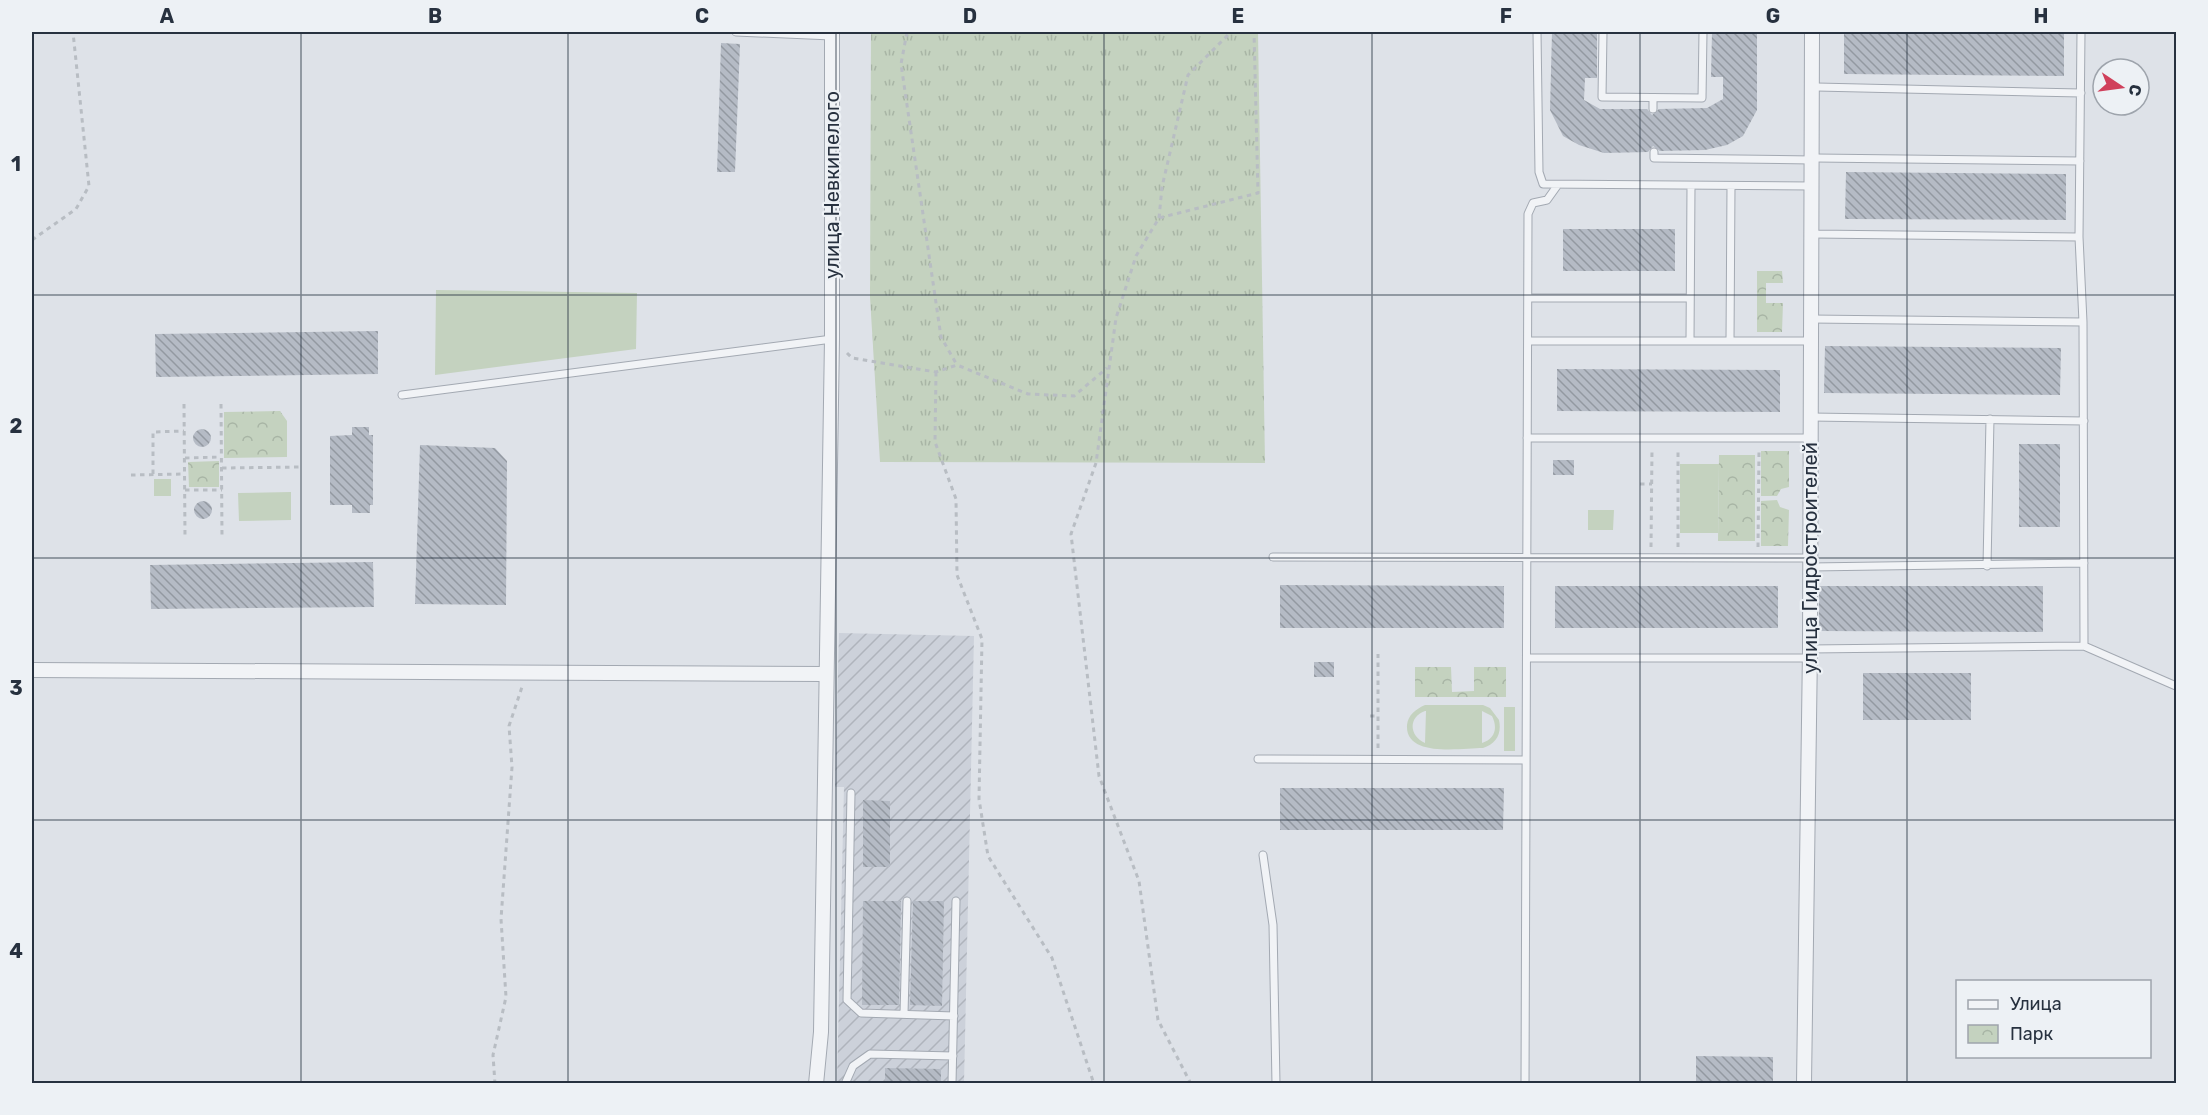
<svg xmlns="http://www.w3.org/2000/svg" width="2208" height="1115" viewBox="0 0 2208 1115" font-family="Rubik,sans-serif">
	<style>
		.industrial { fill: url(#industrial-furrows) }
		.grass { fill: url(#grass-tufts) }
		.park { fill: url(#park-crowns) }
		.pitch { fill: #c4d2bf; fill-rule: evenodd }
		.building { fill: url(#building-back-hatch) }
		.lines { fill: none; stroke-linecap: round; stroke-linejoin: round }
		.service-casing { stroke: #a3a9b2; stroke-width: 9 }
		.minor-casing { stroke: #a3a9b2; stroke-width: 16 }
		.path { stroke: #b8bdc3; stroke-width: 3; stroke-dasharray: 4.5 4.5; stroke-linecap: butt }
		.service { stroke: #f1f3f6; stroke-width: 7 }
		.minor { stroke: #f1f3f6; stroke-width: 14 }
		.grid { fill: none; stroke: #27313f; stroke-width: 1.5; stroke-opacity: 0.55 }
		.labels { text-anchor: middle; stroke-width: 4.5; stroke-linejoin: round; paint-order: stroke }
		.street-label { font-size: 20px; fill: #27313f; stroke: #edf1f5 }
		.neatline { fill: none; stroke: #27313f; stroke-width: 2 }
		.grid-label { font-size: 20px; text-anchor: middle; font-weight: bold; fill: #27313f }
	</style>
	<defs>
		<pattern id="industrial-furrows" width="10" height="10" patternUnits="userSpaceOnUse" patternTransform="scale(1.5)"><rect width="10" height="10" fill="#ccd1da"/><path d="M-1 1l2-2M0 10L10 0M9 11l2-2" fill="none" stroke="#afb4bc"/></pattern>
		<pattern id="grass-tufts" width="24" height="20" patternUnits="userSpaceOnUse" patternTransform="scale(1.5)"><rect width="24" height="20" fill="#c4d2bf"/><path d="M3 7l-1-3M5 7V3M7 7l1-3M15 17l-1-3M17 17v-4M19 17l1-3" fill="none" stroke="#a8b5a5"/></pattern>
		<pattern id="park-crowns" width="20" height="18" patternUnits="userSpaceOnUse" patternTransform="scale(1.5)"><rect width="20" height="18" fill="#c4d2bf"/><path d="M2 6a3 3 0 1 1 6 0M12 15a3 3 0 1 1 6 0" fill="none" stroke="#a8b5a5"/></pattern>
		<pattern id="building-back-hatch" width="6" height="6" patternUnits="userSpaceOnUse" patternTransform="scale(1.5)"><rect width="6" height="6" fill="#b5bbc5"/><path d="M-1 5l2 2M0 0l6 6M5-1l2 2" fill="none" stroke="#9399a1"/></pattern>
	</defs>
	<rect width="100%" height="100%" fill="#dee2e8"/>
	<!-- industrial -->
	<path class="industrial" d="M839 633 974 636 964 1083H837L844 787H835Z"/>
	<!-- grass -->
	<path class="grass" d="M871 32H1258L1265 463 880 462 870 297Z"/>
	<!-- park -->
	<path class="park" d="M1757 271H1782L1783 283H1766V303H1783L1782 332H1757Z
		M280 411 287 421V457L224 458V412Z
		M1761 451H1789V487L1781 489 1777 496H1761Z
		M1719 455H1755V541H1718Z
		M219 461V487H189L188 462Z
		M1777 500 1780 507 1789 510 1788 546H1761V501Z
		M1415 667H1451L1452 692 1474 691V667H1506V697H1415Z"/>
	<!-- pitch -->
	<path class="pitch" d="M436 290 637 293 636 349 435 375Z
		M1680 464H1719L1718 533H1680Z
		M154 479H171V496H154Z
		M291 492V520L239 521 238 493Z
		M1588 510H1614L1613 530H1588Z
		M1425 705H1483L1490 708 1499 720C1502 734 1496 744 1483 748 1462 748 1405 758 1407 725 1408 715 1416 709 1425 705ZM1425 711H1426L1425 743C1409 736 1408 717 1425 711ZM1482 711 1492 716C1498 728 1495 739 1482 743Z
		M1504 707H1515V751H1504Z"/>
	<!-- building -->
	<path class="building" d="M1552 32H1597V78H1585L1584 100 1600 109H1647L1652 115 1659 109 1707 108 1723 99V77H1711L1712 32H1757V110L1743 136 1727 145 1705 150 1660 151 1653 146 1648 152 1604 153 1579 145 1563 136 1550 110Z
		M1844 32H2064V76L1844 74Z
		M721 43 740 44 735 172H717Z
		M1846 172 2066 174V220L1845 219Z
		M1563 229H1675V271H1563Z
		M378 331V374L156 377 155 334Z
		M1825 346 2061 348 2060 395 1824 393Z
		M1557 369 1780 370V412L1557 411Z
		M352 427H369V435H373V505H370V513H352V505H330V436L352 435Z
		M193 438a9 9 0 1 1 18 0a9 9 0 1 1-18 0Z
		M2019 444H2060V527H2019Z
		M420 445 495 448 507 461 506 605 415 604Z
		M1553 460H1574V475H1553Z
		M194 510a9 9 0 1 1 18 0a9 9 0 1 1-18 0Z
		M373 562 374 607 151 609 150 565Z
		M1280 585 1504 586V628H1280Z
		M1555 586H1778V628H1555Z
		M1819 586H2043V632L1819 631Z
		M1314 662H1334V677H1314Z
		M1863 673H1971V720H1863Z
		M1280 788H1504L1503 830H1280Z
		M863 800 890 801V867H863Z
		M863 901H901L899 1005H862Z
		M913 901H944L942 1006 910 1005Z
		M1696 1056 1773 1057V1083H1696Z
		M885 1068 941 1069V1083H885Z"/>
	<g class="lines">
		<defs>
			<path id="service" d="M736 32 832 36
				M1537 32 1539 172 1543 184 1812 186
				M1603 32 1602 97 1702 98 1703 32
				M1817 87 2081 93
				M1653 98V109
				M1654 152V158L1812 160
				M1816 158 2080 161
				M1814 229V234L2079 237 2081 32
				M1528 298H1690
				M1811 319 2083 322 2079 237
				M1528 341H1811
				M1690 341 1691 186
				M1730 341 1731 186
				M402 395 832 339
				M1811 417 2084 421
				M1527 438H1811
				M1273 557 1811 558
				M1987 566 1990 419
				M1811 567 2084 563
				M2084 646 2176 686
				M1810 649 2084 646 2083 322
				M1527 658H1810
				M1258 759 1526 760
				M851 793 847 1000 861 1013 954 1016
				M1263 855 1273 925 1276 1084
				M904 1014 907 901
				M845 1084 853 1066 870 1054 953 1056
				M952 1084 956 901
				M1525 1084 1528 214 1533 203 1547 200 1557 186"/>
			<path id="minor" d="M32 670 826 674
				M816 1084 821 1032 832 339V32
				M1804 1084 1810 649 1812 32"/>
		</defs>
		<!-- service casing -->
		<use href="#service" class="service-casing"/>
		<!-- minor casing -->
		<use href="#minor" class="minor-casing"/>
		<!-- path -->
		<path class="path" d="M907 32 901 64 941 337 957 365
			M1159 218 1162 187 1188 75 1231 32
			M32 240 76 209 89 186 73 32
			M847 353 852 358 936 372 957 365 1028 394 1074 396 1107 368
			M936 372 935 442 956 499 957 575 982 639 979 799 988 856 1052 958 1094 1084
			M184 404 185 537
			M221 404 222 536
			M185 458 221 457
			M222 468 302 467
			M153 474V432L184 431
			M131 475 185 474
			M1640 484H1652
			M185 490H222
			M1651 547 1652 449
			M1678 547V449
			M1758 547 1759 449
			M1370 716H1378
			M1378 748V654
			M495 1084 493 1055 506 997 501 919 512 767 509 726 522 687
			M1191 1084 1158 1020 1139 881 1099 776 1071 534 1096 463 1116 318 1136 256 1159 218 1258 193 1254 32"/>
		<!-- service -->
		<use href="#service" class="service"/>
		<!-- minor -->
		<use href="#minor" class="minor"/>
	</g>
	<!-- grid -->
	<path class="grid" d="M301 32V1084M568 32V1084M836 32V1084M1104 32V1084M1372 32V1084M1640 32V1084M1907 32V1084M32 295H2176M32 558H2176M32 820H2176"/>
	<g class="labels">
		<!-- street labels -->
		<g class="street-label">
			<text transform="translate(832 185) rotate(-90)" y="7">улица Невкипелого</text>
			<text transform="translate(1810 558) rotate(-90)" y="7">улица Гидростроителей</text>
		</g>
	</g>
	<!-- border -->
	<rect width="2208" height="1115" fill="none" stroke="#edf1f5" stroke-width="66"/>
	<!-- legend -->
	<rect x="1956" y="980" width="195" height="78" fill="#edf1f5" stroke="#9ea4ac" stroke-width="1.5"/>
	<rect x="1968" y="1000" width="30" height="9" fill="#f1f3f6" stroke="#9ea4ac" stroke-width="1.5"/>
	<text x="2010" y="1010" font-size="18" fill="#27313f">Улица</text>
	<rect x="1968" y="1025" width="30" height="18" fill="url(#park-crowns)" stroke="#9ea4ac" stroke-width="1.5"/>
	<text x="2010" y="1040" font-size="18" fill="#27313f">Парк</text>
	<!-- north arrow -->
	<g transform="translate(2121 87) rotate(103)"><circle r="28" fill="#edf1f5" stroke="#9ea4ac" stroke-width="1.5"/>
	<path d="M0-4.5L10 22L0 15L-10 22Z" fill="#d0405b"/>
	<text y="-9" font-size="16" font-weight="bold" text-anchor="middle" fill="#27313f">С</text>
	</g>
	<rect x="33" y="33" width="2142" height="1049" class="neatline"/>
	<g class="grid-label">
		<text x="167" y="23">A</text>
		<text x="435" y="23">B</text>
		<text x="702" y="23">C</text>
		<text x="970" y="23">D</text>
		<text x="1238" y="23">E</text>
		<text x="1506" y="23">F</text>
		<text x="1773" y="23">G</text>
		<text x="2041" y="23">H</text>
		<text x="16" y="171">1</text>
		<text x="16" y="433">2</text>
		<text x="16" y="695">3</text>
		<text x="16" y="958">4</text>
	</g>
</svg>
